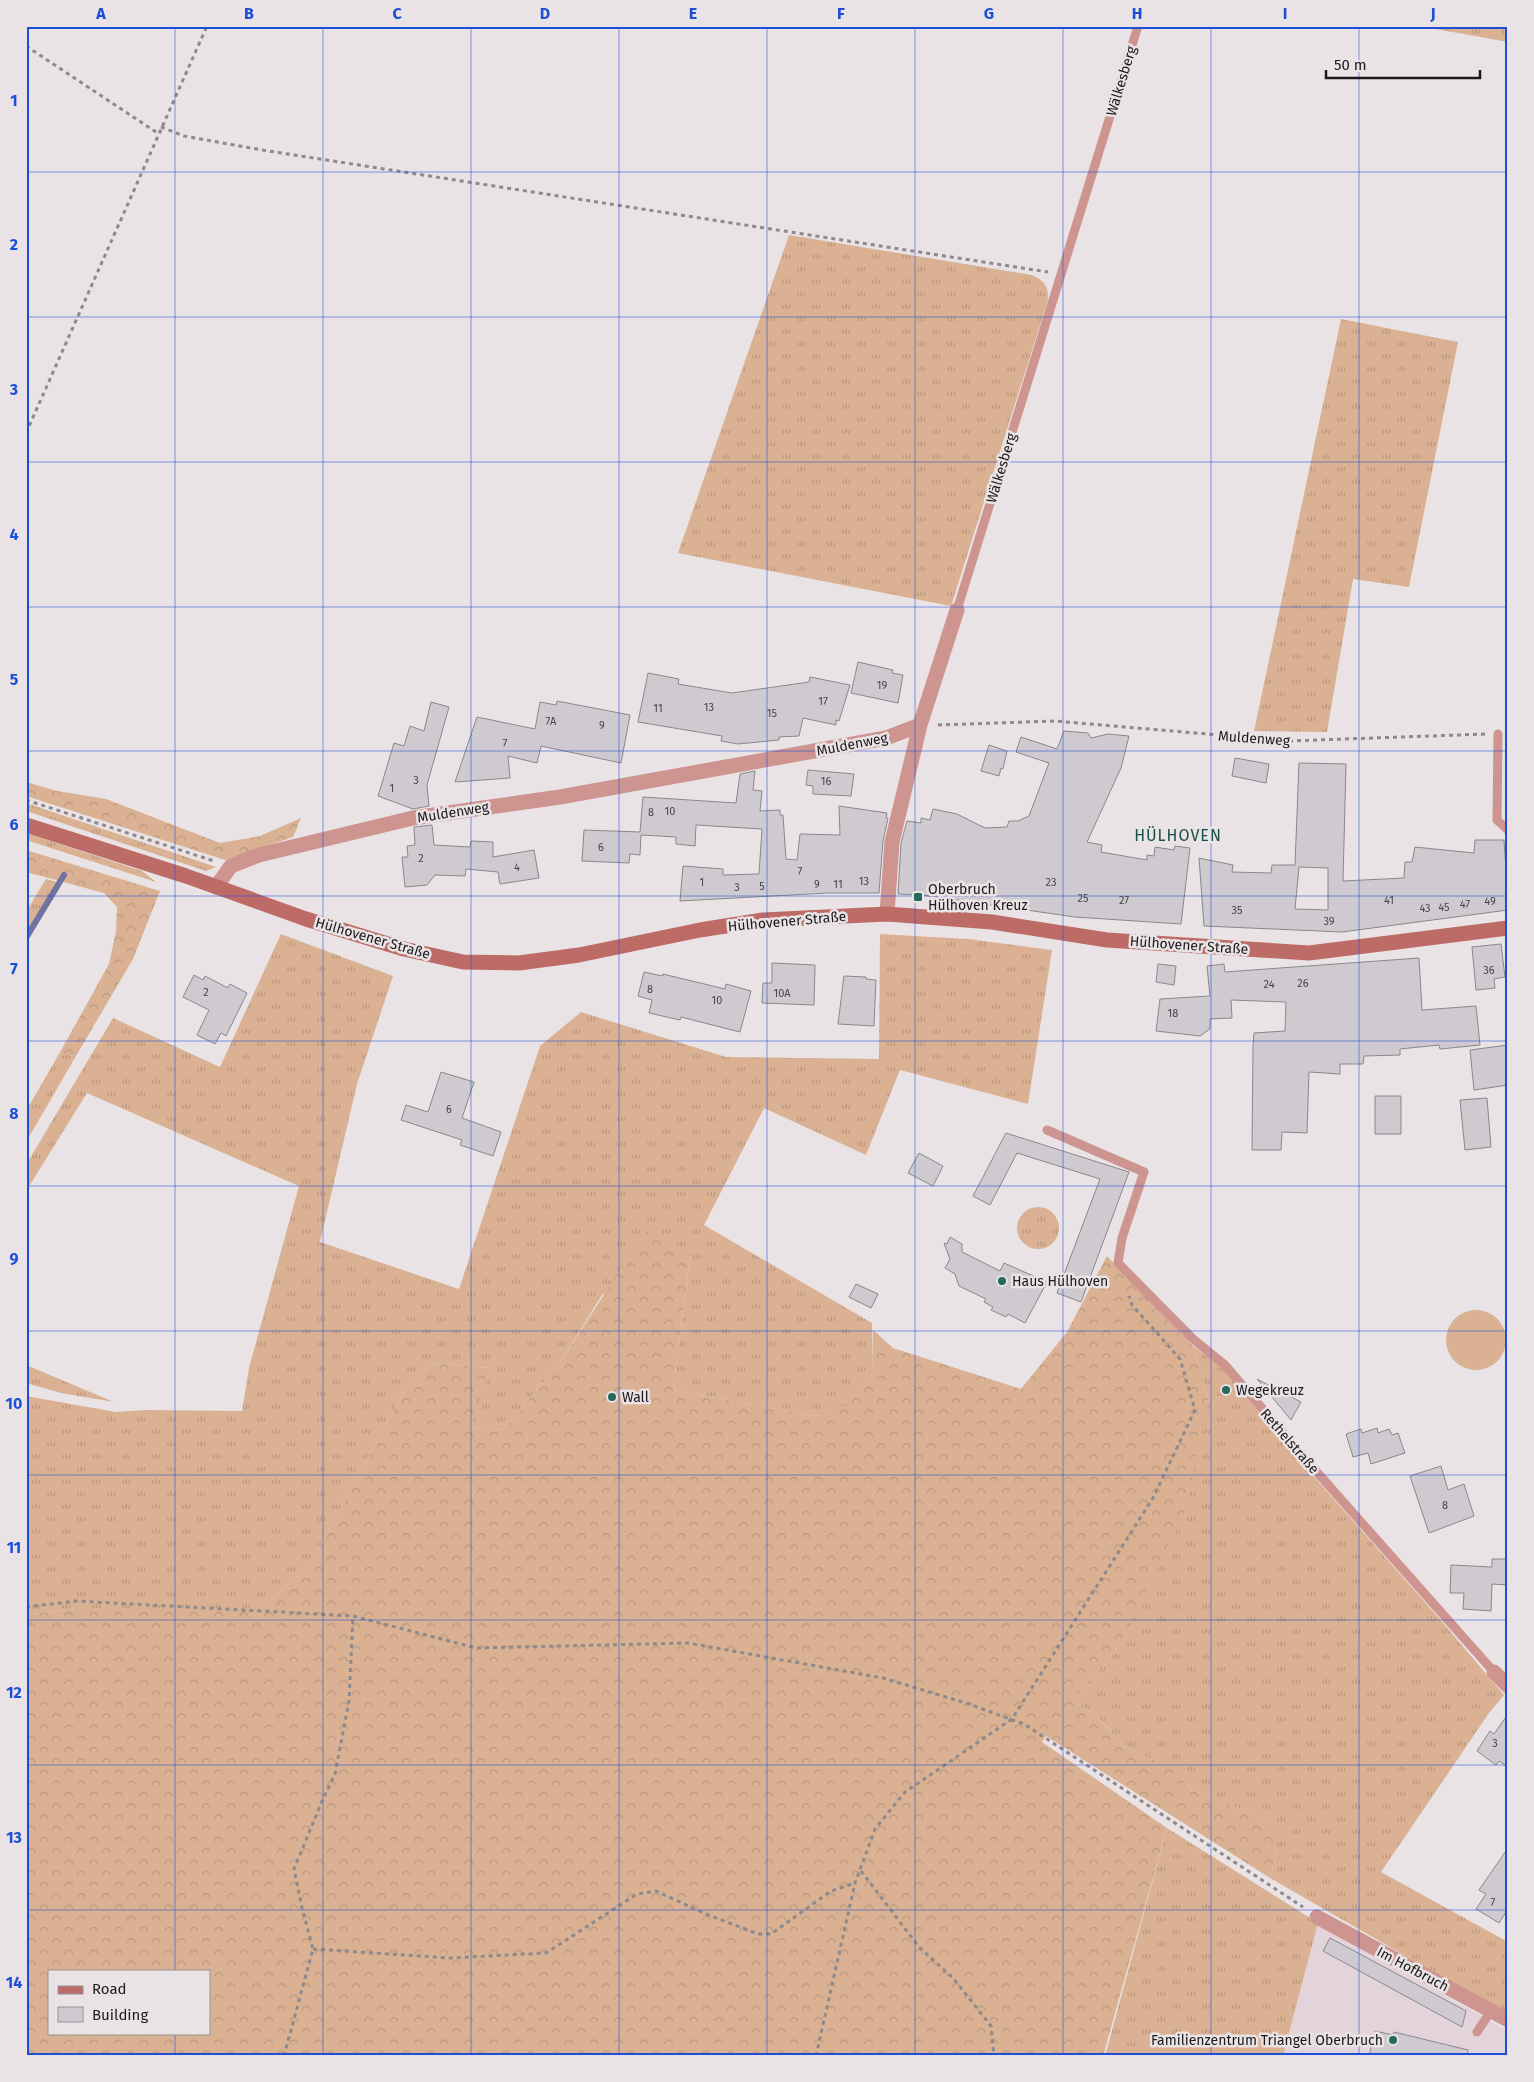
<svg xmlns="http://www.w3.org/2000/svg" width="1534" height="2082" viewBox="0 0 1534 2082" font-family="'Fira Sans',sans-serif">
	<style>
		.built { fill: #e3d3da }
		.grass { fill: url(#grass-tufts) }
		.forest { fill: url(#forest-crowns); fill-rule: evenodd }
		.pitch { fill: #dab192 }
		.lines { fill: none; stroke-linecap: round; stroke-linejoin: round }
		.stream { stroke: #70729f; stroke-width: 6 }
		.building { fill: #cecad0; stroke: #8a878c; fill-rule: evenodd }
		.path { stroke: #8e898b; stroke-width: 3; stroke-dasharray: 4 4; stroke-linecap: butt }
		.lane { stroke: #cd9490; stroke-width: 9 }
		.street { stroke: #cd9490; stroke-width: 15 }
		.secondary { stroke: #bd6b67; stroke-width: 15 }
		.grid { fill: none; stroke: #1d4ed8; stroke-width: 1; stroke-opacity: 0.55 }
		.poi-dot { fill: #246a5e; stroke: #eae3e6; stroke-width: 2 }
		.labels { text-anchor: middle; stroke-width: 5; stroke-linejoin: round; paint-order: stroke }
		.number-label { font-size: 11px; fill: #484548 }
		.street-label { font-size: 14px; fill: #1b191a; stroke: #eae3e6 }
		.poi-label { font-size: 14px; fill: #1b191a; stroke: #eae3e6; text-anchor: start }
		.quarter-label { font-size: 16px; letter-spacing: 1px; fill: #185046; stroke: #eae3e6 }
		.neatline { fill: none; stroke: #1d4ed8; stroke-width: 2 }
		.grid-label { font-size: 16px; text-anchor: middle; font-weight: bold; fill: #1d4ed8 }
	</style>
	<defs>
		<pattern id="grass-tufts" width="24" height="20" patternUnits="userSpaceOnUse" patternTransform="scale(1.25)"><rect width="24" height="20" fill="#dab192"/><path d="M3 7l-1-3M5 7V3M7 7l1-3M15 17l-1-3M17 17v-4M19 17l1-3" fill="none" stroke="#ba987d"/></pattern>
		<pattern id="forest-crowns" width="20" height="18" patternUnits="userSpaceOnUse" patternTransform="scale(1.25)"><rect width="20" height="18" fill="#dab192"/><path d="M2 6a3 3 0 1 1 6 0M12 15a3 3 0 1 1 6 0" fill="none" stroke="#ba987d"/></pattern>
	</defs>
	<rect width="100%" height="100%" fill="#eae3e6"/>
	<!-- built -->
	<path class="built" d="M1318 1923 1508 2031V2056H1283Z"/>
	<!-- grass -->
	<path class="grass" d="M1419 26H1508V42Z
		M789 235 1032 275C1044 281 1049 286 1048 300L951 606 678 553Z
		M1341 319 1458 342 1409 587 1353 579 1327 732 1254 731Z
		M26 803 216 867 206 871 26 811Z
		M26 833 142 871 156 882 26 840Z
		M46 879 61 883 26 943V912Z
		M281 934 393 976 357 1084 320 1242 459 1289 540 1046 581 1012 726 1057 879 1059 880 934 968 939 1052 950 1028 1104 900 1070 866 1155 764 1108 704 1225 872 1323 873 1372 850 1405 815 1416 673 1390 691 1251 602 1295 559 1364 503 1430 469 1427 491 1368 432 1363 403 1393 310 1564 263 1608H75L26 1615V1396L116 1412 144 1410 242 1411 249 1368 299 1186 87 1093 26 1191V1165L113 1018 220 1067Z
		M59 1054 76 1056 26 1142V1111Z
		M1017 1228a21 21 0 1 1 42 0a21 21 0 1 1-42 0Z
		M1193 1346 1220 1365 1301 1462 1438 1617 1504 1695 1489 1713 1381 1872 1508 1942V2015L1270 1878 1277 1854 1273 1825 1239 1808 1191 1790 1169 1766 1151 1759 1121 1745 1111 1731 1097 1717 1073 1700 1123 1641 1208 1399Z
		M26 1365 114 1402 61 1393 26 1383Z
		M1167 1828 1318 1923 1283 2056H1105Z"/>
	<!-- forest -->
	<path class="forest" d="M26 782 57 791 106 799 220 843 260 836 301 818 293 837 225 860 26 796Z
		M26 850 160 891 133 959 76 1056 59 1054 109 964 116 931 117 907 104 893 26 872Z
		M645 1231 691 1251 673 1390 815 1416 850 1404 873 1372V1330L893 1348 1021 1389 1067 1332 1107 1256 1193 1346 1208 1399 1186 1509 1123 1641 1073 1700 1097 1717 1111 1731 1121 1745 1151 1759 1169 1765 1191 1790 1239 1808 1274 1825 1277 1854 1270 1878 1046 1736 1042 1742 1167 1828 1103 2056H26V1615L75 1608H263L310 1564 403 1393 432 1363 491 1368 470 1427 503 1430 559 1364ZM49 1971H209V2033H49Z"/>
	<!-- pitch -->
	<path class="pitch" d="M1446 1340a30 30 0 1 1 60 0a30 30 0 1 1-60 0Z"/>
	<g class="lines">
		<!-- stream -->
		<path class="stream" d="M26 938 64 875"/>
	</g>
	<!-- building -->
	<path class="building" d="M858 662 893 670 892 673 903 675 898 703 851 693Z
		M648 673 679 679 678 684 732 693 809 682 810 677 850 685 839 721 836 720V725L803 718 799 736 779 737V740L738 744 721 741 722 736 638 722Z
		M557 701 630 715 621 763 541 746 537 763 508 756 510 778 455 782 477 717 535 729 540 702 556 705Z
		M431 702 449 707 427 785 429 806 413 809 378 796 394 743 404 746 410 726 424 731Z
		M1064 731 1088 733 1091 738 1108 734 1129 736 1121 768 1087 842 1102 845 1101 852 1147 860V855L1154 856 1155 847 1174 850 1175 846 1190 848 1181 924 1075 917 922 895 898 894 901 843 907 821 921 823V818L930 820 933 809 957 814 985 828 1007 827 1009 821H1018L1029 816 1049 763 1016 752 1021 737 1057 749Z
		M989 745 1007 751 1003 769 1001 768 999 776 981 771Z
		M1235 758 1269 764 1266 783 1232 776Z
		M1299 763 1346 764 1343 881 1404 878 1405 862H1412L1415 847 1474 853 1475 840H1504L1506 871H1508V910L1342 932 1204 926 1199 858 1233 865 1232 872 1271 873 1272 865H1295ZM1299 867 1328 868V910L1295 909Z
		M808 770 854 774 851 796 813 794V786L806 785Z
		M755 771 753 790 762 791 760 811 780 810V815H783L786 859 797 860 800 834 840 835 839 806 887 813 886 818H888L883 841 879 893H828L680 901 683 866 723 869V875L759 874 762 829 696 825 695 846 676 844V837L641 835 640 855 630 854 629 863 582 861 584 830 640 832 643 797 736 803 740 774Z
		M432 825 434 845 470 847 471 841 493 842V857L534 850 539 878 500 884 498 872 466 869 465 876 435 875 427 885 405 887 402 857H408L407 846 415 845 414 827Z
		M1501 944 1505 977 1494 979 1495 988 1476 990 1472 947Z
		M1419 958 1422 1010 1476 1006 1480 1045 1440 1049 1439 1045 1400 1049V1055L1364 1056 1363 1064H1340V1074L1309 1072 1307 1133 1282 1132 1281 1150H1252L1253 1047 1254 1033 1285 1031 1286 1002 1231 1000 1232 1018 1210 1019V1029L1200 1036 1156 1031 1160 999 1210 996 1207 966 1224 964 1225 972Z
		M772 963 815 965 814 1005 762 1003 763 983H772Z
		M1158 964 1176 966 1174 985 1156 982Z
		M644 972 663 976V974L725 989 726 984 751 991 740 1032 681 1017 680 1020 649 1013 652 1000 638 996Z
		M194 975 203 980 205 976 228 988 230 984 247 993 226 1036 221 1033 215 1044 197 1035 209 1010 183 997Z
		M844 976 866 977V979L876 980 874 1026 838 1024Z
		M1508 1045V1085L1474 1090 1470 1050Z
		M441 1072 474 1082 462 1118 501 1132 493 1156 460 1145 462 1140 401 1120 406 1105 428 1112Z
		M1375 1096H1401V1134H1375Z
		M1487 1098 1491 1147 1465 1150 1460 1100Z
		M1006 1133 1129 1172 1081 1302 1057 1293 1100 1179 1017 1153 990 1205 973 1196Z
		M919 1153 943 1166 933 1186 908 1173Z
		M950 1237 962 1244V1252L1000 1271 1004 1263 1047 1282 1025 1323 1008 1314 1006 1317 991 1310 993 1307 984 1302 986 1299 959 1286 955 1274 945 1268 950 1259 944 1243 947 1244Z
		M856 1284 878 1294 871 1308 849 1297Z
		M1257 1379 1301 1402 1291 1420Z
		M1377 1428 1378 1433 1389 1429 1392 1435 1398 1433 1405 1453 1371 1464 1368 1453 1353 1457 1346 1434 1361 1429 1362 1433Z
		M1441 1466 1448 1490 1464 1484 1474 1516 1429 1533 1410 1476Z
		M1492 1559H1508V1585L1492 1584 1491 1611 1463 1609 1464 1593H1450L1451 1565 1492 1567Z
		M1508 1714V1767L1499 1761 1496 1765 1477 1751 1490 1731 1494 1734Z
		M1508 1848V1909L1499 1923 1476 1909 1486 1894 1479 1890Z
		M1330 1938 1466 2011 1462 2027 1323 1951Z
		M1375 2031 1393 2035 1394 2032 1468 2050 1467 2056H1369Z"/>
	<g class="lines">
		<!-- path -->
		<path class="path" d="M26 46 159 134
			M161 127 184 136 262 150 1048 272
			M26 433 207 26
			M938 725 1055 721 1289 741 1486 734
			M26 800 214 861
			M26 1607 76 1601 353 1616 476 1648 688 1643 883 1678 969 1704 1024 1724 1303 1907
			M861 1871 919 1947 953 1978 991 2026 994 2056
			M313 1949 450 1958 546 1953 637 1894 656 1891 706 1914 758 1934H771L831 1891 855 1883
			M284 2056 313 1949 302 1908 294 1869 322 1801 335 1774 349 1701 353 1616
			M816 2056 855 1883 875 1829 905 1792 1012 1719 1153 1498 1195 1410 1180 1359 1132 1305 1129 1296"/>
		<!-- lane -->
		<path class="lane" d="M957 610 1138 26
			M1498 734 1497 820 1508 830
			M1047 1130 1144 1172 1122 1238 1118 1263 1193 1339 1225 1365 1307 1461 1494 1672
			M1477 2032 1491 2011"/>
		<!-- street -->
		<path class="street" d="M216 887 231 866 259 855 413 818 560 797 886 738 920 725
			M887 914 892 842 920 725 957 610
			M1494 1672 1508 1686
			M1317 1917 1508 2020"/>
		<!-- secondary -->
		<path class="secondary" d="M26 825 186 876 306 919 404 949 463 962 519 963 579 955 700 930 763 920 887 914 992 922 1107 940 1309 953 1508 928"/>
	</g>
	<!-- grid -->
	<path class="grid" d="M175 26V1971M323 26V2056M471 26V2056M619 26V2056M767 26V2056M915 26V2056M1063 26V2056M1211 26V2056M1359 26V2056M26 172H1508M26 317H1508M26 462H1508M26 607H1508M26 751H1508M26 896H1508M26 1041H1508M26 1186H1508M26 1331H1508M26 1475H1508M26 1620H1508M26 1765H1508M26 1910H1508M175 2033V2056"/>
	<!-- markers -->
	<g class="poi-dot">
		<rect x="913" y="892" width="10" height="10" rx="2.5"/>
		<circle cx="1002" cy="1281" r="5"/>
		<circle cx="1226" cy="1390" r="5"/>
		<circle cx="612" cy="1397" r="5"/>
		<circle cx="1393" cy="2040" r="5"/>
	</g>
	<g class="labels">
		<!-- number labels -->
		<g class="number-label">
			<text x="882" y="689">19</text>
			<text x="823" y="705">17</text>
			<text x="709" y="711">13</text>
			<text x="658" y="712">11</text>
			<text x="772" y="717">15</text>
			<text x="551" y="725">7A</text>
			<text x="602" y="729">9</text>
			<text x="505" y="747">7</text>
			<text x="416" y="784">3</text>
			<text x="826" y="785">16</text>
			<text x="392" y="792">1</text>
			<text x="670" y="815">10</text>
			<text x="651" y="816">8</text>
			<text x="601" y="851">6</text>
			<text x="421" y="862">2</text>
			<text x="517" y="871">4</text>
			<text x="800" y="875">7</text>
			<text x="864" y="885">13</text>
			<text x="702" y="886">1</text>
			<text x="1051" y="886">23</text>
			<text x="817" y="888">9</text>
			<text x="838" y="888">11</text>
			<text x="762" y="890">5</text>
			<text x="737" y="891">3</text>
			<text x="1083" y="902">25</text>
			<text x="1124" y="904">27</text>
			<text x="1389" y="904">41</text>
			<text x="1490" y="905">49</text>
			<text x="1465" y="908">47</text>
			<text x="1444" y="911">45</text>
			<text x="1425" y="912">43</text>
			<text x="1237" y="914">35</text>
			<text x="1329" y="925">39</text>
			<text x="1489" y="974">36</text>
			<text x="1303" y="987">26</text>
			<text x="1269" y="988">24</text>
			<text x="650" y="993">8</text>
			<text x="206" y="996">2</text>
			<text x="782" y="997">10A</text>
			<text x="717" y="1004">10</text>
			<text x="1173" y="1017">18</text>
			<text x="449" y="1113">6</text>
			<text x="1445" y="1509">8</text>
			<text x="1495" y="1747">3</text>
			<text x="1493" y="1906">7</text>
		</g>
		<!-- street labels -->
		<g class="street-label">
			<text transform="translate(1121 81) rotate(-73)" y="5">Wälkesberg</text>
			<text transform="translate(1001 468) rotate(-73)" y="5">Wälkesberg</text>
			<text transform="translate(1254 738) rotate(4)" y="5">Muldenweg</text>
			<text transform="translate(852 744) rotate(-11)" y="5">Muldenweg</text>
			<text transform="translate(453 812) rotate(-9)" y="5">Muldenweg</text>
			<text transform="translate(787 921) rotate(-5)" y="5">Hülhovener Straße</text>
			<text transform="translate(373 938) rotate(16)" y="5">Hülhovener Straße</text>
			<text transform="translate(1189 945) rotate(4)" y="5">Hülhovener Straße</text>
			<text transform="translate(1290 1441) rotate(49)" y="5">Rethelstraße</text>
			<text transform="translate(1413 1969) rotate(28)" y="5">Im Hofbruch</text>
		</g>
		<!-- poi labels -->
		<g class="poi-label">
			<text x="928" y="894">Oberbruch<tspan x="928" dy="16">Hülhoven Kreuz</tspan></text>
			<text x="1012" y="1286">Haus Hülhoven</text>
			<text x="1236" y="1395">Wegekreuz</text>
			<text x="622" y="1402">Wall</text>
			<text x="1383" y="2045" text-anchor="end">Familienzentrum Triangel Oberbruch</text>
		</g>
		<!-- quarter labels -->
		<g class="quarter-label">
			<text x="1178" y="841">HÜLHOVEN</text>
		</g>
	</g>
	<!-- border -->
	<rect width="1534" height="2082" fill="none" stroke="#eae3e6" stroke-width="55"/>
	<!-- legend -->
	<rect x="48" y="1970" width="162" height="65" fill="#eae3e6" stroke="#979294"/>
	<rect x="58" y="1986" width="25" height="8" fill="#bd6b67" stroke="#979294"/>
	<text x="92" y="1994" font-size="15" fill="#1b191a">Road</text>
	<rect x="58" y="2007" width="25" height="15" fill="#cecad0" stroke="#979294"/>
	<text x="92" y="2020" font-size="15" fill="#1b191a">Building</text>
	<!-- scale -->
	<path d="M1326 70v8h154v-8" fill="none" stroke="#1b191a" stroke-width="2.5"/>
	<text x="1334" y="70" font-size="15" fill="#1b191a" stroke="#eae3e6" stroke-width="4" paint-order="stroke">50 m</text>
	<rect x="28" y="28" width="1478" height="2026" class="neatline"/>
	<g class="grid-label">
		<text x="101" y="19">A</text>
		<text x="249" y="19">B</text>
		<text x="397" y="19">C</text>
		<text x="545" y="19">D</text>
		<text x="693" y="19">E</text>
		<text x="841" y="19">F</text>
		<text x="989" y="19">G</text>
		<text x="1137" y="19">H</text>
		<text x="1285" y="19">I</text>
		<text x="1433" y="19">J</text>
		<text x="14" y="106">1</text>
		<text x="14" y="250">2</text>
		<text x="14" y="395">3</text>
		<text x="14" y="540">4</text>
		<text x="14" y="685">5</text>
		<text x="14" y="830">6</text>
		<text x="14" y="974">7</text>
		<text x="14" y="1119">8</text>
		<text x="14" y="1264">9</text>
		<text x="14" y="1409">10</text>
		<text x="14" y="1553">11</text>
		<text x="14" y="1698">12</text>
		<text x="14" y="1843">13</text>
		<text x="14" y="1988">14</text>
	</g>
</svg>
